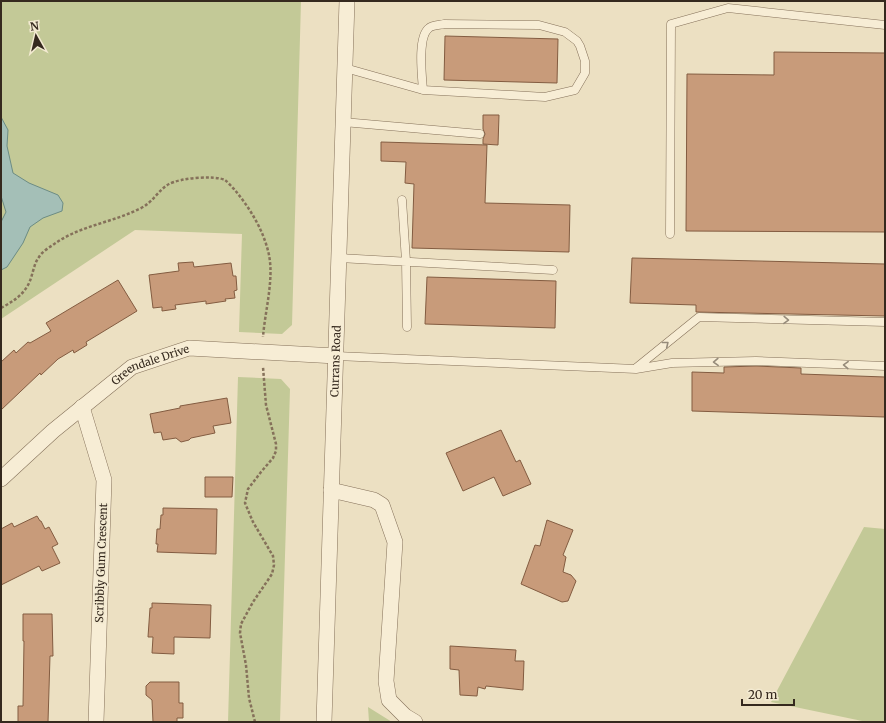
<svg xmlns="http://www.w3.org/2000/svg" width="886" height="723" viewBox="0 0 886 723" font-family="Merriweather,serif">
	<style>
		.green { fill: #c3c997 }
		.water { fill: #a4bfb7; stroke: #6c8c84 }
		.building { fill: #c89b7a; stroke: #835c41 }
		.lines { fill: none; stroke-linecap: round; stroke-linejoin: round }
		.lane-casing { stroke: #85715a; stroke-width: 9 }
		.street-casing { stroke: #85715a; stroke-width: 16 }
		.path { stroke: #85715a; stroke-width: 2.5; stroke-dasharray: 3 2; stroke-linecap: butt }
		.lane { stroke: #f7edd5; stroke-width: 8 }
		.street { stroke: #f7edd5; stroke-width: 15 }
		.oneway { stroke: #968b7a }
		.labels { text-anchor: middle; stroke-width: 3.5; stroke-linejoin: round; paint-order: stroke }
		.street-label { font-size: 11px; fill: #35291e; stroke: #f3ead1 }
	</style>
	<rect width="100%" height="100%" fill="#ece0c2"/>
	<!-- green -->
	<path class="green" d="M1 1H301L292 325 282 334 239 332 242 234 135 230 1 319Z
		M238 377 281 379 290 389 280 722H228Z
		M864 527 885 529V722H867L771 702Z
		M368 707 392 722H369Z"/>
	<!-- water -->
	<path class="water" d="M1 117 8 130 7 146 13 173 29 183 58 195 63 203 62 211 43 218 30 227 23 243 7 267 1 270V222L6 212 1 196Z"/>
	<!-- building -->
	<path class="building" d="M445 36 558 39 557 83 444 80Z
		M774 52 885 53V232L686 231 687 74 774 75Z
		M483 115H499L498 145 483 144V139L485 134 483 129Z
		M381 142 487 145 485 203 570 205 569 252 412 248 414 184 405 183 406 162 381 161Z
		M632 258 885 264V316L696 312V305L630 303Z
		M193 262 194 267 231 263 233 276H236L237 290 234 291 235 298 225 299 226 301 206 304V301L175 305 176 309 162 311V307L153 308 149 275 179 271 178 263Z
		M427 277 556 281 555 328 425 324Z
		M118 280 137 311 86 342 87 345 74 353 73 350 58 359 41 375 40 373 1 410V362L14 350 16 353 28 342 30 343 51 331 46 323Z
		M756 366 801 368V374L885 377V417L692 411V372L724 373V367Z
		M227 398 231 423 213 426 215 433 191 438 189 440 181 442 176 438 163 440 161 432 154 433 150 414 180 408V406Z
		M501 430 516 462 520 460 531 484 503 496 494 477 463 491 446 453Z
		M205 477H233L232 497H205Z
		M163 508 217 509 216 554 157 552 158 544H156L157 529H160L161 515H163Z
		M37 516 40 521H41L45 529 49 527 58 544 52 547 60 563 42 571 39 566 1 585V529L12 523 14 527Z
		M547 520 573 530 563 555 566 557 563 572 571 575 576 581 568 601 562 602 521 584 535 545 540 546Z
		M152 603 211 605 210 638 174 637V654L152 653 153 637H148L150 608H152Z
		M23 614H52L53 656H50L48 722H18V706H23L24 641H23Z
		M450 646 516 650 515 661H524L523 690 486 686 485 689 478 687 477 696 460 695 459 670 450 669Z
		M150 682H179V703H183V718H177V722H153L152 700 146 695V686Z"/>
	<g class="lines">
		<defs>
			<path id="lane" d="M345 68 423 90 545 97 575 90 585 73V61L580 46 577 41 565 32 539 25 444 24C440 25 432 25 429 28 417 37 422 76 423 90
				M343 122 480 134
				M402 200 406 261 407 327
				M670 234 671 24 728 8 885 25
				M339 258 553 270
				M336 356 636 369 672 363 756 361 885 366
				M636 368 699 317 885 322"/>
			<g id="street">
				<path d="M82 407 104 480 96 722"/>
				<path id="s1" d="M1 479 53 431 132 367 189 348 336 356"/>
				<path d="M331 490 374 500 382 505 395 542 386 681 389 700 405 716 415 722"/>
				<path id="s2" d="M324 722 347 1"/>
			</g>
		</defs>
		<!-- lane casing -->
		<use href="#lane" class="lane-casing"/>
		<!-- street casing -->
		<use href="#street" class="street-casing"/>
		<!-- path -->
		<path class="path" d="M1 308C12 302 22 296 28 285 33 276 33 265 39 257 42 252 48 248 53 245 78 226 111 223 139 209 153 203 158 190 169 184 180 178 214 175 225 180 228 182 231 186 234 189 250 208 264 231 269 255 274 280 265 311 263 337
			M255 722 249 698 246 665 240 633 241 624 253 602 272 574 274 565 273 556 253 522 245 503 248 489 261 472 273 458 276 451V444L266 405 263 367"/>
		<!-- lane -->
		<use href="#lane" class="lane"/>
		<!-- street -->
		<use href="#street" class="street"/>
	</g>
	<!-- one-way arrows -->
	<defs><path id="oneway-chevron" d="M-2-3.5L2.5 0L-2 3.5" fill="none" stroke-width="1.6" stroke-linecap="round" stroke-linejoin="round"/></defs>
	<g class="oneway">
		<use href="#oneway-chevron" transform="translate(786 320) rotate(2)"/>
		<use href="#oneway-chevron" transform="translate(666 344) rotate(-39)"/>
		<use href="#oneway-chevron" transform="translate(716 362) rotate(178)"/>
		<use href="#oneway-chevron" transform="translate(846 365) rotate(-178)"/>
	</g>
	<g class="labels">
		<!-- street labels -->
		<g class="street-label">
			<text dy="4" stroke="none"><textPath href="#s2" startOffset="361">Currans Road</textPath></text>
			<text dy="4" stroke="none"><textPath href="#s1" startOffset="190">Greendale Drive</textPath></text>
			<text transform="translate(101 563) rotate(-88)" y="4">Scribbly Gum Crescent</text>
		</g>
	</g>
	<!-- border -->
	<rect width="886" height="723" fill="none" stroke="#35291e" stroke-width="4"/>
	<!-- north arrow -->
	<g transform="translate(36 36) rotate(352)" stroke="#f3ead1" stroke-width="3" paint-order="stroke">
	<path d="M0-3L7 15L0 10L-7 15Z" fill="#35291e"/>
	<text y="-6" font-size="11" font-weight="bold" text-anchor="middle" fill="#35291e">N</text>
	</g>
	<!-- scale -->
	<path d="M742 699v6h52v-6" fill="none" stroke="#35291e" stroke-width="2"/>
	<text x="748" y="699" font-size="12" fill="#35291e" stroke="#f3ead1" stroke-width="3" paint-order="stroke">20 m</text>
</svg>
